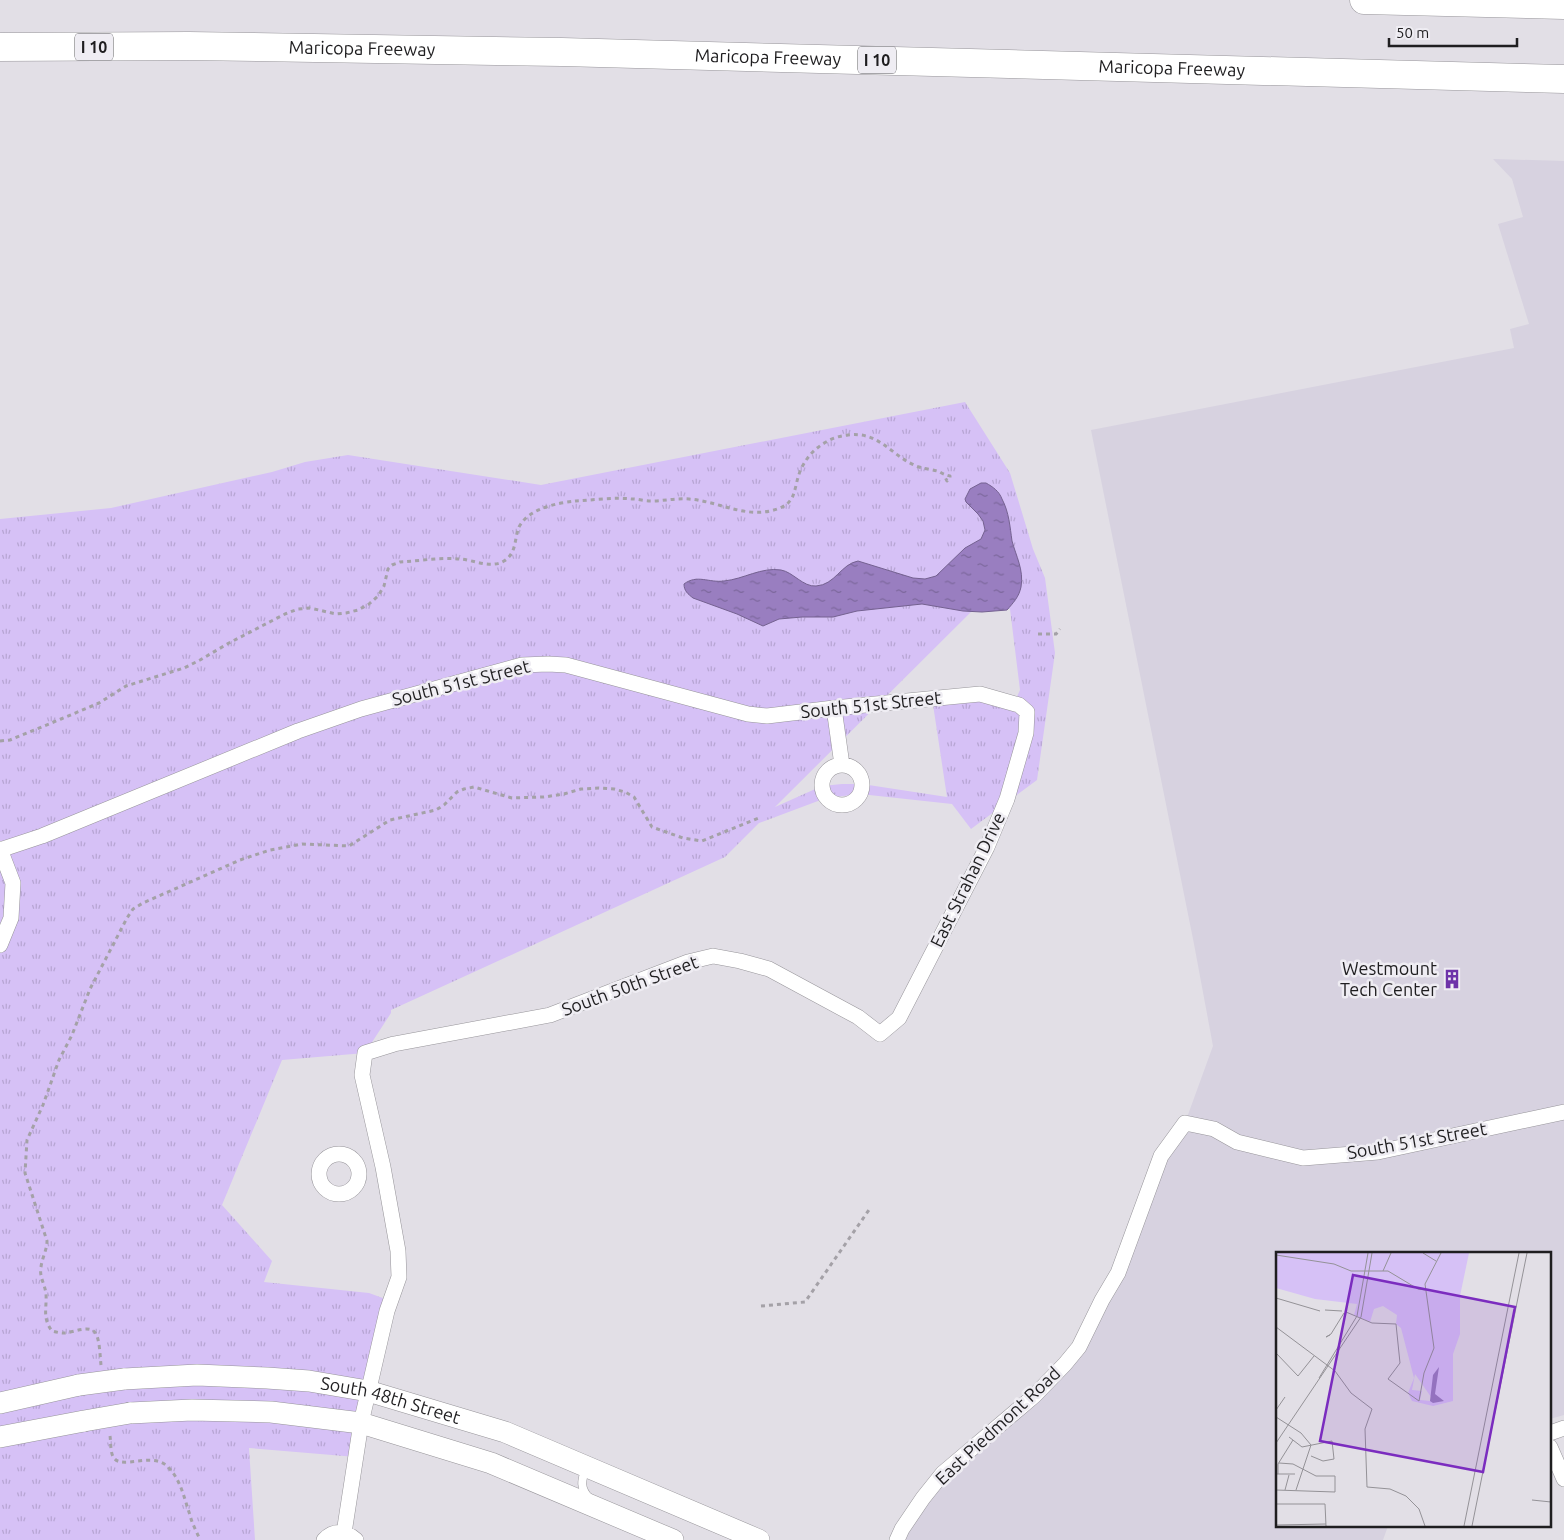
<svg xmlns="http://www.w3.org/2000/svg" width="1564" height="1540" viewBox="0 0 1564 1540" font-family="Ubuntu,sans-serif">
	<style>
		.built { fill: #d7d2e0 }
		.grass { fill: url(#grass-tufts); fill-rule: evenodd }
		.water { fill: url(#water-ripples); stroke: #746190 }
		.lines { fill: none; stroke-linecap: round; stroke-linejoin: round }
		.service-casing { stroke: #97959a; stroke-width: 9 }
		.minor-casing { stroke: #97959a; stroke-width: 16 }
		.secondary-casing { stroke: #97959a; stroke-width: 22 }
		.motorway-casing { stroke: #97959a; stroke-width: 29 }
		.path { stroke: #a4a1a7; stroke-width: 3; stroke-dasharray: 4 4; stroke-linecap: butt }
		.service { stroke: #fff; stroke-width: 8 }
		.minor { stroke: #fff; stroke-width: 15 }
		.secondary { stroke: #fff; stroke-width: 21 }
		.motorway { stroke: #fff; stroke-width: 28 }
		.secondary-bridge-casing { stroke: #97959a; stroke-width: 22; stroke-linecap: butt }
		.secondary-bridge { stroke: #fff; stroke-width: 21 }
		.labels { text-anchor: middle; stroke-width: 5; stroke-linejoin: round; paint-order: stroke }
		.shield { fill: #efedf3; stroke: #5d5c5f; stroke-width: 1 }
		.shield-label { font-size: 16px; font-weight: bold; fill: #1f1e20 }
		.street-label { font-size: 18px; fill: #1f1e20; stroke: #efedf3 }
		.poi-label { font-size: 18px; fill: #1f1e20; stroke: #efedf3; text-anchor: end }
		.inset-road { fill: none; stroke: #949297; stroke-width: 1 }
		.view { fill: #7b2cbf; fill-opacity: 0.15; stroke: #7b2cbf; stroke-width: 2.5 }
		.inset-edge { fill: none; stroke: #1f1e20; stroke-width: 2.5 }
	</style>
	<defs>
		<pattern id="grass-tufts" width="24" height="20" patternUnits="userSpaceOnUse" patternTransform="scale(1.25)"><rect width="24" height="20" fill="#d6c1f6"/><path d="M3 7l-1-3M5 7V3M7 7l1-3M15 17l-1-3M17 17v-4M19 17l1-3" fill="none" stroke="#b7a5d3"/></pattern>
		<pattern id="water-ripples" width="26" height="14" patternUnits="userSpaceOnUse" patternTransform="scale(1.25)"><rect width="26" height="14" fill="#997ec0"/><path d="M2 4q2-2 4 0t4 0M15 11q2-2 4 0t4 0" fill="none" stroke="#7c679c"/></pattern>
	</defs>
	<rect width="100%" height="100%" fill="#e2dfe6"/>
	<!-- built -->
	<path class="built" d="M1493 159 1564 161V1415L1550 1419V1254H1278V1526H1388L1383 1540H897L923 1498 1079 1347 1161 1156 1185 1123 1213 1046 1194 944 1091 430 1514 348 1510 329 1529 324 1498 224 1523 217 1512 179Z"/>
	<!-- grass -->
	<path class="grass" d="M965 402 1010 473 1033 549 1045 578 1055 653 1037 780 971 829 952 804 860 794 826 798 759 823 725 857 391 1010V1013L365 1053 282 1060 222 1205 272 1261 264 1282 369 1293 391 1301 356 1457 249 1448 255 1540H0V519L111 508 272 472 305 462 348 455 541 485ZM1005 609H1010L1020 690 1014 703 932 698 947 797 862 784H842L822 786 775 807 972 611Z"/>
	<!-- water -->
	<path class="water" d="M981 483H986C993 487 999 491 1002 499 1009 512 1010 527 1012 541 1016 556 1024 570 1021 587 1019 597 1013 603 1007 610L982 612 963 611 922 604 857 611 833 617H802L779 619 763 626 737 614 693 598C688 594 684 591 684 584 697 574 709 583 724 581 744 579 761 567 781 570 793 572 803 587 816 586 835 585 841 564 858 561L913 578 925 579 936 576 965 548 981 539 985 530 983 521 978 514 966 502 965 499 970 489Z"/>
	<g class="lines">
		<defs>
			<path id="service" d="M586 1468C581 1481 580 1488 589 1498"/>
			<path id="minor" d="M834 708 842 765
				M822 785a20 20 0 1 1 40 0a20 20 0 1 1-40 0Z
				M0 850 42 836 298 731 361 709 522 665 548 664 566 665 748 714 767 716 834 708 980 694 1019 705 1027 712 1026 733 1007 799 987 847 899 1018 880 1034 858 1017 769 969 740 961 713 956 688 962 550 1015 394 1044 365 1053 362 1075 383 1167 398 1251 399 1277 387 1311 361 1423 344 1533
				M0 945 11 918 13 883 0 849
				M319 1174a20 20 0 1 1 40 0a20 20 0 1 1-40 0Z
				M1550 1433 1564 1428
				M1550 1447 1564 1479
				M324 1540C334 1529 346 1531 356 1540
				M897 1540 902 1529 923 1498 943 1473 1034 1396 1065 1364 1079 1347 1102 1300 1118 1273 1161 1156 1185 1123 1214 1129 1237 1142 1303 1158 1378 1152 1564 1112"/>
			<g id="secondary">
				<path id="s1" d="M124 1379 197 1375 267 1378 309 1381 368 1391 505 1432 759 1540"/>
				<path d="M0 1403 79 1385"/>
				<path d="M130 1413 192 1410 271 1412 361 1423 491 1463 673 1540"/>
				<path d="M0 1437 84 1421"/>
			</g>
			<g id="motorway">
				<path d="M1364 0 1564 5"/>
				<path id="s2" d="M0 47 189 46 562 52 1564 79"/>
			</g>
		</defs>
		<!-- service casing -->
		<use href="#service" class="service-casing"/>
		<!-- minor casing -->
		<use href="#minor" class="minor-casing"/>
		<!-- secondary casing -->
		<use href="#secondary" class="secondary-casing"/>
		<!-- motorway casing -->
		<use href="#motorway" class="motorway-casing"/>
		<!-- path -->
		<path class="path" d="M1038 634H1056L1060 629
			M0 741 10 740 61 719 99 703 126 686 184 668 200 660 229 643 285 614 298 609 310 608 336 614 346 613 358 610 369 604 378 596 384 586 388 569 392 565 400 562C419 561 441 557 460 559 474 560 491 569 504 561 517 553 514 539 519 527 529 508 557 503 576 501 594 500 614 497 632 499 638 499 645 501 651 501 664 501 676 498 689 499 716 501 743 517 770 511 799 505 792 490 801 469 807 457 814 449 826 442 832 438 840 436 848 435 878 431 890 454 914 465 922 469 932 469 940 472 943 474 946 475 950 476V479L947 481 944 475
			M761 1306 805 1302 871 1207
			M101 1365C100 1356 100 1345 97 1336 92 1322 74 1333 64 1333 60 1333 56 1332 52 1331 42 1318 47 1308 46 1294 45 1284 39 1277 41 1267 42 1258 47 1250 47 1241L25 1173 27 1140 43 1105 59 1060 72 1035 90 989 127 918 133 909 143 903 240 860 270 850 302 844 349 846 390 820 436 810 444 805 457 792 464 789 474 787 512 798 544 797 564 794 581 789 599 788 614 789 625 792 634 797 652 827 683 838 702 841 761 817
			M110 1436C111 1442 110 1453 114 1458 122 1470 153 1451 168 1467 181 1480 184 1498 190 1515 192 1524 197 1532 200 1540"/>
		<!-- service -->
		<use href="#service" class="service"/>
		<!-- minor -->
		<use href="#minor" class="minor"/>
		<!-- secondary -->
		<use href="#secondary" class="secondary"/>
		<!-- motorway -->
		<use href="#motorway" class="motorway"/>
		<defs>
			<path id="secondary-bridge" d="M79 1385 124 1379
				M84 1421 130 1413"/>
		</defs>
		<!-- secondary-bridge casing -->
		<use href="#secondary-bridge" class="secondary-bridge-casing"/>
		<!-- secondary-bridge -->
		<use href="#secondary-bridge" class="secondary-bridge"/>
	</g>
	<!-- icons -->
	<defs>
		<symbol id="building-bare" viewBox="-9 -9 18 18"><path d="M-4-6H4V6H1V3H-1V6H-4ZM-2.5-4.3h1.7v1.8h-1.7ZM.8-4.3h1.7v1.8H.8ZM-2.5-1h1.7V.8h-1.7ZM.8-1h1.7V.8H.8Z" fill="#6e33a9" stroke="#efedf3" stroke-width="2.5" paint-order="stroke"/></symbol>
	</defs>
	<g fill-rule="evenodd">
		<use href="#building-bare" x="1438" y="965" width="28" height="28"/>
	</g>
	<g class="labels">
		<!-- shield labels -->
		<g class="shield">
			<rect x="75" y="33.5" width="38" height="27" rx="4"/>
			<rect x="858" y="46.5" width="38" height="27" rx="4"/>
		</g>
		<g class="shield-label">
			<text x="94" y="53">I 10</text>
			<text x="877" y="66">I 10</text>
		</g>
		<!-- street labels -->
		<g class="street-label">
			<text dy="6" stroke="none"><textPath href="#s2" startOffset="362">Maricopa Freeway</textPath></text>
			<text dy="6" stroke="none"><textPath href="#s2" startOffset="768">Maricopa Freeway</textPath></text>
			<text dy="6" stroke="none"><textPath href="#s2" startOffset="1172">Maricopa Freeway</textPath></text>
			<text transform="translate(461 683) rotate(-14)" y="6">South 51st Street</text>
			<text transform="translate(871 705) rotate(-6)" y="6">South 51st Street</text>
			<text transform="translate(968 880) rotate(-64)" y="6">East Strahan Drive</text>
			<text transform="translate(630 986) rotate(-20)" y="6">South 50th Street</text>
			<text transform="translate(1417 1141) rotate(-10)" y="6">South 51st Street</text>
			<text dy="6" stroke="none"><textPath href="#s1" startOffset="269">South 48th Street</textPath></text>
			<text transform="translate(998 1426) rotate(-43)" y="6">East Piedmont Road</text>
		</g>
		<!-- poi labels -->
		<g class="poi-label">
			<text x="1437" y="975">Westmount<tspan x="1437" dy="21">Tech Center</tspan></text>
		</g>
	</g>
	<!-- overview -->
	<g transform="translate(1276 1252)">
		<rect width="275" height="275" fill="#e2dfe6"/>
		<path d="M0 1H193L184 44V82L177 102V149L157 154 136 149 132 141 138 126 125 76 120 72 121 63 107 54 98 57 94 70 78 63 81 52 39 47 0 36ZM139 122 155 145 154 149 144 148 146 139 136 138Z" fill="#d6c1f6" fill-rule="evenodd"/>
		<path d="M163 115 159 142 168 149 157 151 154 149 157 123Z" fill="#997ec0"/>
		<path class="inset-road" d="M147 1 160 9M0 3 58 12 75 19H112L142 37 149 38M107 19 115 1M0 46 44 59M49 58 66 59M70 60 96 71 120 72 124 111 112 127 143 149 148 121 158 96 149 32 165 1M0 75 59 119 75 141 96 157 89 177 91 235 114 237 130 244 143 257 149 274M54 83 50 85 55 82 68 61M0 101 22 124 38 104M43 126 81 64 92 1M0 158 9 145M0 165 25 181 35 193 20 238M13 185 26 195 56 189 58 207 47 209 35 204M0 191 85 65 96 1M1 222H19M2 222V212L17 188M0 238 59 240V224H40L17 212 3 211M9 238 13 223M256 248 275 250M0 252H49L50 274M0 273 50 272M188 274 243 1M196 274 251 1"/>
		<path class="view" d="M77 23 239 55 207 220 44 189Z"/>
		<rect width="275" height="275" class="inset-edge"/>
	</g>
	<!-- scale -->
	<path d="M1389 38v8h128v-8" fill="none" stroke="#1f1e20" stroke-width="2.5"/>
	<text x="1396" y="38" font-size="15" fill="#1f1e20" stroke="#efedf3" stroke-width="4" paint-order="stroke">50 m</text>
</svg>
